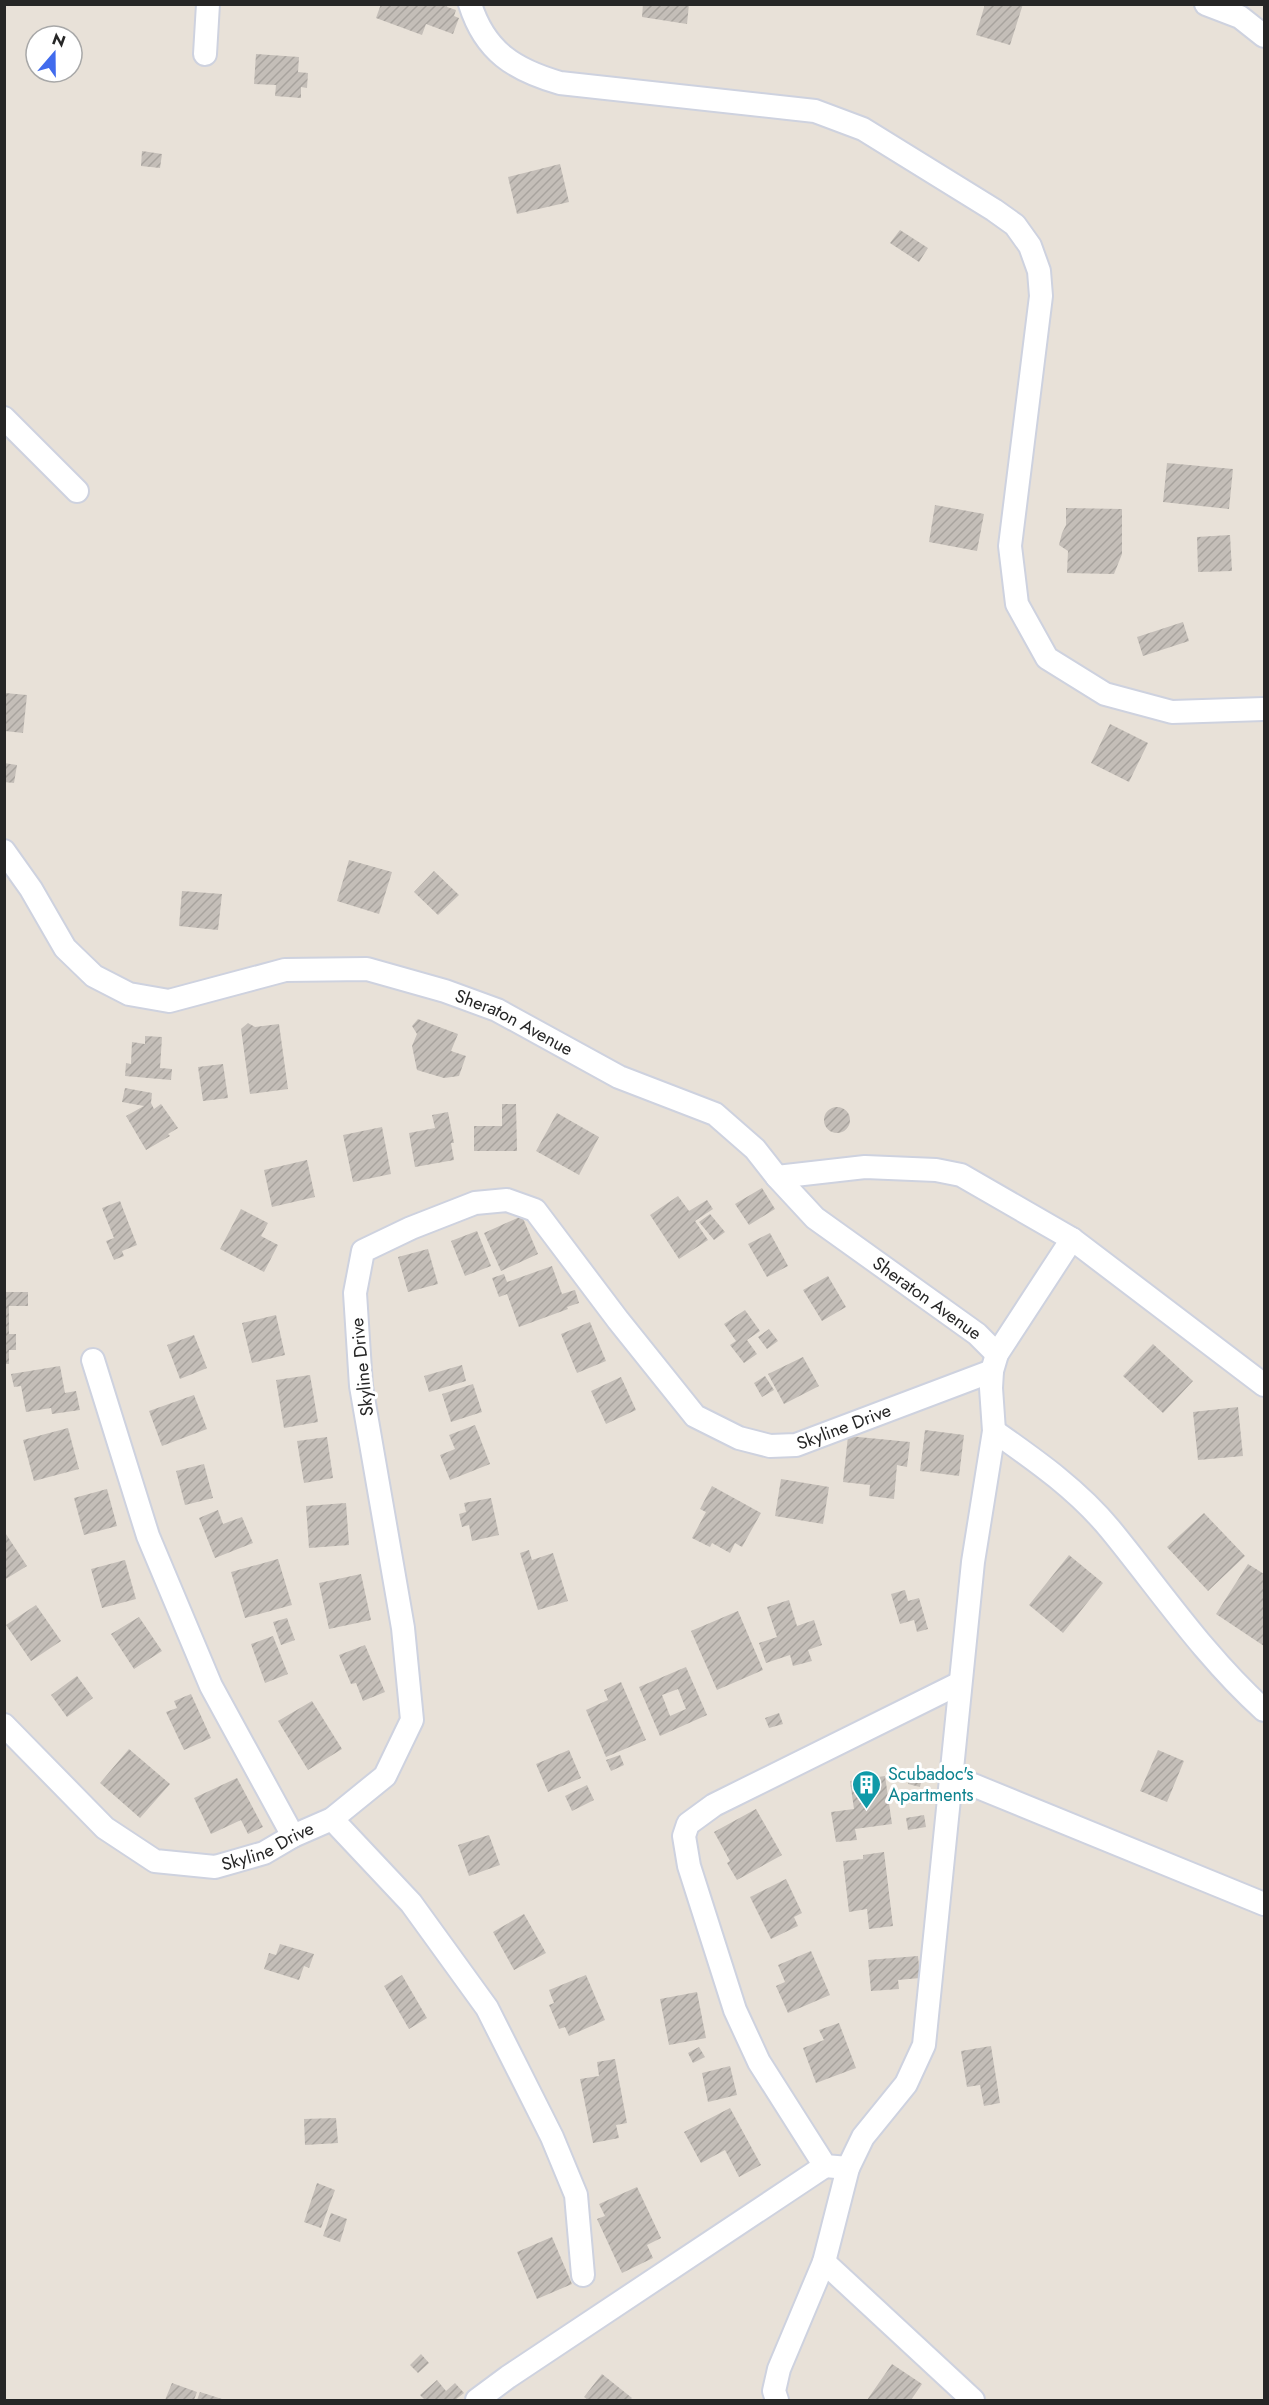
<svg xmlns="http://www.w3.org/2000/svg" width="1269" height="2405" viewBox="0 0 1269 2405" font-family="Jost,sans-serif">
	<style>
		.building { fill: url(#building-hatch); fill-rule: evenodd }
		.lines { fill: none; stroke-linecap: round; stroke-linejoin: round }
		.street-casing { stroke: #ced2df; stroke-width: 26 }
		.street { stroke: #fff; stroke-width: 22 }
		.labels { text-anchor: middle; stroke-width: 6; stroke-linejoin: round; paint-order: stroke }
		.street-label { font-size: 18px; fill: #262626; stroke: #fff }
		.culture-label { font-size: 18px; fill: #0d838f; stroke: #fff; text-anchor: start }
	</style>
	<defs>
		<pattern id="building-hatch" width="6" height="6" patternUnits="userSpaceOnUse" patternTransform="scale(1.5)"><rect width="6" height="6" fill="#c4beb8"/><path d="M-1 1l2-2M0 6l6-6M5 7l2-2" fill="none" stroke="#a8a39e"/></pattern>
	</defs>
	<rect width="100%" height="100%" fill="#e8e1d8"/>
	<!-- building -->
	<path class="building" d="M381 4H448L447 7 456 10 454 16 459 18 453 34 426 24 422 35 376 18Z
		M643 4H689L687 24 642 17Z
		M985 4H1023L1010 45 976 35Z
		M256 54 299 57 298 72 308 73 307 88 301 87V98L275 96 276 85 254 84Z
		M142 151 162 154 160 168 141 166Z
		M560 164 569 202 517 214 508 177Z
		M900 230 928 248 919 262 890 243Z
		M1167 463 1233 469 1229 509 1163 502Z
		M935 505 984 514 977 551 929 542Z
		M1066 508 1122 509V554L1114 574 1067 573 1068 551 1059 545 1062 533 1066 525Z
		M1230 535 1232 571 1198 572 1197 537Z
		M1183 622 1189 641 1143 656 1137 637Z
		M5 693 27 695 23 733 5 731Z
		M1110 724 1148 743 1129 782 1091 763Z
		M4 763 17 765 14 783 4 782Z
		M349 860 392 872 379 914 337 901Z
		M434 871 459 895 438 915 414 892Z
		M182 891 222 894 218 930 179 926Z
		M418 1019 458 1034 451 1051 466 1056 459 1076 444 1078 417 1070 412 1046 417 1034 412 1026Z
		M248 1023 255 1027 279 1024 288 1089 250 1094 241 1029Z
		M145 1036 162 1037 160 1068 172 1069 171 1080 125 1076 126 1063 131 1064 132 1042 145 1044Z
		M223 1064 228 1098 203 1101 198 1067Z
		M125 1088 152 1093 151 1103 154 1109 161 1104 178 1128 168 1134 170 1136 146 1150 126 1116 144 1106 122 1102Z
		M502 1104H516L517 1151H474V1126H502Z
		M824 1120a13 13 0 1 1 26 0a13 13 0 1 1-26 0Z
		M448 1112 454 1143H451L454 1160 415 1167 409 1133 435 1128 432 1115Z
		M557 1113 599 1137 579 1175 536 1151Z
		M382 1127 391 1174 353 1182 343 1135Z
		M307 1160 315 1197 272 1207 264 1170Z
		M762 1188 775 1209 749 1225 735 1204Z
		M678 1196 689 1211 707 1200 713 1209 695 1221 708 1240 679 1259 650 1215Z
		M120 1201 137 1245 122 1251 124 1256 114 1260 106 1241 114 1238 102 1208Z
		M241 1209 268 1223 261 1236 278 1245 264 1272 220 1249Z
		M710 1214 725 1232 714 1240 699 1222Z
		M522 1216 538 1254 501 1271 484 1233Z
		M477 1231 491 1266 465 1276 451 1241Z
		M770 1233 788 1266 767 1277 748 1244Z
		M428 1249 438 1284 408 1292 398 1257Z
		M552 1266 562 1294 575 1290 579 1303 567 1307 568 1309 519 1327 507 1294 499 1297 492 1278 504 1274 507 1282Z
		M828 1276 846 1307 822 1321 803 1290Z
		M4 1292H28V1306H9V1334H16V1350H9V1364H4Z
		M745 1310 760 1331 747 1340 757 1354 744 1363 730 1345 736 1341 724 1324Z
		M276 1315 285 1355 252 1363 242 1323Z
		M590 1322 606 1361 577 1373 561 1334Z
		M769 1329 778 1341 767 1349 758 1337Z
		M194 1335 207 1368 180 1379 167 1345Z
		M1153 1344 1193 1381 1163 1413 1123 1376Z
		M803 1357 819 1386 784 1404 768 1374Z
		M462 1365 466 1381 429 1392 424 1376Z
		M60 1366 65 1393 76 1391 80 1410 52 1414 51 1408 26 1412 21 1386 14 1387 11 1374Z
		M310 1375 318 1422 284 1428 276 1380Z
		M765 1376 774 1390 762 1397 754 1383Z
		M621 1377 636 1410 606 1424 591 1391Z
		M473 1384 482 1412 451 1422 442 1394Z
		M194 1395 207 1429 162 1446 149 1411Z
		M1238 1407 1243 1456 1198 1460 1193 1412Z
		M475 1425 490 1464 450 1480 440 1455 455 1449 449 1435Z
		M68 1428 79 1469 34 1481 23 1440Z
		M925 1430 964 1435 959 1476 920 1471Z
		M848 1436 910 1442 907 1467 897 1465 894 1499 869 1496 870 1485 843 1482Z
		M327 1437 333 1478 304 1483 297 1441Z
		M204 1464 213 1498 185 1505 176 1471Z
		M781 1479 829 1487 823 1524 775 1516Z
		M712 1486 761 1513 742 1547 735 1543 730 1553 712 1543 710 1547 692 1538 706 1512 700 1509Z
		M107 1489 117 1526 84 1535 74 1498Z
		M491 1498 499 1535 472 1541 469 1525 462 1527 459 1514 466 1512 464 1503Z
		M346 1503 349 1545 309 1548 306 1506Z
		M218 1510 223 1524 242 1517 253 1543 215 1558 199 1518Z
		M1204 1513 1245 1556 1208 1591 1167 1547Z
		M4 1531 27 1566 4 1580Z
		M529 1550 532 1560 553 1553 568 1601 538 1610 520 1553Z
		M1069 1555 1103 1583 1063 1633 1029 1605Z
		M278 1559 292 1605 245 1618 231 1572Z
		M125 1560 136 1599 102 1608 91 1569Z
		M1248 1564 1264 1574V1646L1216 1614Z
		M361 1574 371 1620 329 1629 319 1583Z
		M905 1590 908 1601 919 1598 928 1629 917 1632 914 1620 900 1624 891 1594Z
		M789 1600 797 1626 814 1620 822 1645 808 1650 812 1661 793 1666 790 1655 766 1663 759 1643 777 1637 767 1607Z
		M36 1605 61 1641 31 1661 6 1625Z
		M738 1611 763 1670 717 1690 691 1631Z
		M139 1617 162 1651 134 1669 111 1634Z
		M287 1618 295 1640 281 1645 273 1622Z
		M273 1636 288 1674 265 1683 251 1644Z
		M365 1645 385 1692 363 1701 356 1683 351 1684 339 1655Z
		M686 1667 707 1715 660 1736 639 1687ZM678 1689 686 1709 670 1716 662 1695Z
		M77 1676 93 1698 67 1717 51 1695Z
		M621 1682 646 1740 606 1757 586 1710 608 1700 604 1690Z
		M191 1694 211 1738 184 1750 166 1712 177 1708 174 1701Z
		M312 1701 342 1749 308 1770 278 1721Z
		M779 1713 783 1724 769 1728 765 1718Z
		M129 1749 170 1784 140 1818 100 1783Z
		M569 1750 581 1778 548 1792 536 1764Z
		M1158 1750 1184 1761 1167 1802 1140 1791Z
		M620 1755 624 1765 611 1771 606 1760Z
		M911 1771 923 1774 920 1787 908 1784Z
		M885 1776 892 1824 855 1829 857 1840 836 1842 831 1812 854 1809 850 1781Z
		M237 1778 263 1827 248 1834 241 1820 211 1834 194 1798Z
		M587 1785 594 1800 572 1811 565 1796Z
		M756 1809 782 1855 737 1880 727 1863 730 1861 714 1832Z
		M924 1815 926 1827 908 1830 906 1818Z
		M489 1835 500 1865 469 1876 458 1845Z
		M884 1852 893 1926 869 1929 867 1909 849 1912 843 1861 863 1859V1855Z
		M786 1879 802 1913 794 1917 798 1926 771 1939 750 1897Z
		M524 1914 546 1953 514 1970 493 1932Z
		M280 1944 314 1954 309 1968 304 1966 299 1980 264 1969 269 1953 276 1955Z
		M811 1951 830 1995 788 2013 776 1986 785 1982 778 1965Z
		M918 1956 920 1978 898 1980 899 1989 871 1991 868 1960Z
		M402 1975 427 2018 409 2029 384 1986Z
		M586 1975 605 2020 569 2036 565 2027 559 2029 549 2005 554 2003 549 1990Z
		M697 1992 706 2038 669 2045 660 1999Z
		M839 2023 856 2068 816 2083 803 2048 824 2040 819 2030Z
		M991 2046 1000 2103 984 2106 980 2085 967 2087 961 2051Z
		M699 2047 705 2057 693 2063 688 2053Z
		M615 2059 627 2123 616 2125 619 2138 593 2143 580 2079 599 2076 597 2062Z
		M730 2066 737 2095 708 2102 702 2073Z
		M730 2108 761 2165 739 2177 725 2150 701 2163 684 2132Z
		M336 2118 338 2143 305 2145 304 2119Z
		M317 2183 335 2190 321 2228 304 2222Z
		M637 2187 661 2238 647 2245 653 2258 622 2273 597 2219 605 2216 599 2204Z
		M331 2213 347 2219 340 2242 323 2236Z
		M552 2237 572 2284 537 2299 517 2252Z
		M421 2354 429 2363 418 2373 410 2365Z
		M892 2364 922 2384 911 2400H867Z
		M602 2374 632 2398 630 2400H588L584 2397Z
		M437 2380 446 2391 455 2383 464 2393 455 2400H425L420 2395Z
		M172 2383 197 2392 194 2400H165Z
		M200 2392 225 2400H197Z"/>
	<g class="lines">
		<defs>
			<g id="street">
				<path d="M470 4C485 52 515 70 560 83L815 111 863 129 994 210 1015 225 1030 246 1039 271 1041 296 1010 546 1017 604 1047 658 1105 694 1172 712 1264 709"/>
				<path d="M1206 4 1240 17 1264 36"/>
				<path d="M205 54 208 4"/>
				<path d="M4 418 77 491"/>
				<path id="s1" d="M4 851 31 889 65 948 94 976 129 994 169 1001 285 970 367 969 445 991 497 1010 619 1077 715 1114 755 1149 777 1177 815 1218 977 1334 997 1354"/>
				<path d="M777 1177 865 1167 936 1170 961 1175 1072 1239 1264 1385"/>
				<path d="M93 1360 148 1536 211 1686 293 1836"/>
				<path d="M994 1431C1035 1460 1077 1489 1110 1529 1160 1590 1205 1657 1264 1710"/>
				<path id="s2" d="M4 1725 105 1828 155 1861 215 1867 264 1853 293 1836 332 1819 385 1776 412 1720 403 1628 361 1386 355 1293 363 1251 411 1228 475 1203 507 1200 535 1210 618 1320 695 1416 739 1438 770 1446 796 1445 992 1371"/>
				<path d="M951 1776 1264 1904"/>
				<path d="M332 1819 411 1903 487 2008 552 2137 576 2195 583 2275"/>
				<path d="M848 2168 825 2166 759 2062 735 2010 689 1866 684 1836 688 1824 714 1805 960 1683"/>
				<path d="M824 2262 973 2400"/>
				<path d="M477 2400 508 2377 825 2166"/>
				<path d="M777 2400 774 2391 779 2369 824 2262 848 2168 863 2137 906 2084 924 2045 973 1562 994 1431 991 1388 992 1371 997 1354 1072 1239"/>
			</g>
		</defs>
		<!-- street casing -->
		<use href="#street" class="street-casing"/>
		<!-- street -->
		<use href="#street" class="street"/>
	</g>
	<!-- icons -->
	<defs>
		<symbol id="building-pin" viewBox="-11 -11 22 30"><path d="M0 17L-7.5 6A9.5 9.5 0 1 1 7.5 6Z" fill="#0f9aa8" stroke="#fff"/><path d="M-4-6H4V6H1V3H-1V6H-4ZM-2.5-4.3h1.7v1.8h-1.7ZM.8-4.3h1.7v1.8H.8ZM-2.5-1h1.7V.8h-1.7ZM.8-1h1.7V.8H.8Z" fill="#fff"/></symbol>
	</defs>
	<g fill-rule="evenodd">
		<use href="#building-pin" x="850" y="1768" width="33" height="45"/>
	</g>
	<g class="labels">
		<!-- street labels -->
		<g class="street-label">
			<text dy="6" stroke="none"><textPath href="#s1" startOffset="594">Sheraton Avenue</textPath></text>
			<text dy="6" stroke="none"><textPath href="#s1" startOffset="1098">Sheraton Avenue</textPath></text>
			<text transform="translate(362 1367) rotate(-96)" y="6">Skyline Drive</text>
			<text dy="6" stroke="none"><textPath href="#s2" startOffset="1599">Skyline Drive</textPath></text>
			<text dy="6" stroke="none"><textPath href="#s2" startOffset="321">Skyline Drive</textPath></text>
		</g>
		<!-- culture labels -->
		<g class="culture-label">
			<text x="888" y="1780">Scubadoc's<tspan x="888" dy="21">Apartments</tspan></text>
		</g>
	</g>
	<!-- border -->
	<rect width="1269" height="2405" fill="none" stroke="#262626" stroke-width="12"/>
	<!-- north arrow -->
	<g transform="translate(54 54) rotate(20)"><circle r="28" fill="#ffffff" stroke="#a8a8a8" stroke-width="1.5"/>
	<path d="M0-4.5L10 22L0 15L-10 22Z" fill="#416bed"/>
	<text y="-9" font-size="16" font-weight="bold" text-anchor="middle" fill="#262626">N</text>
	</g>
</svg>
